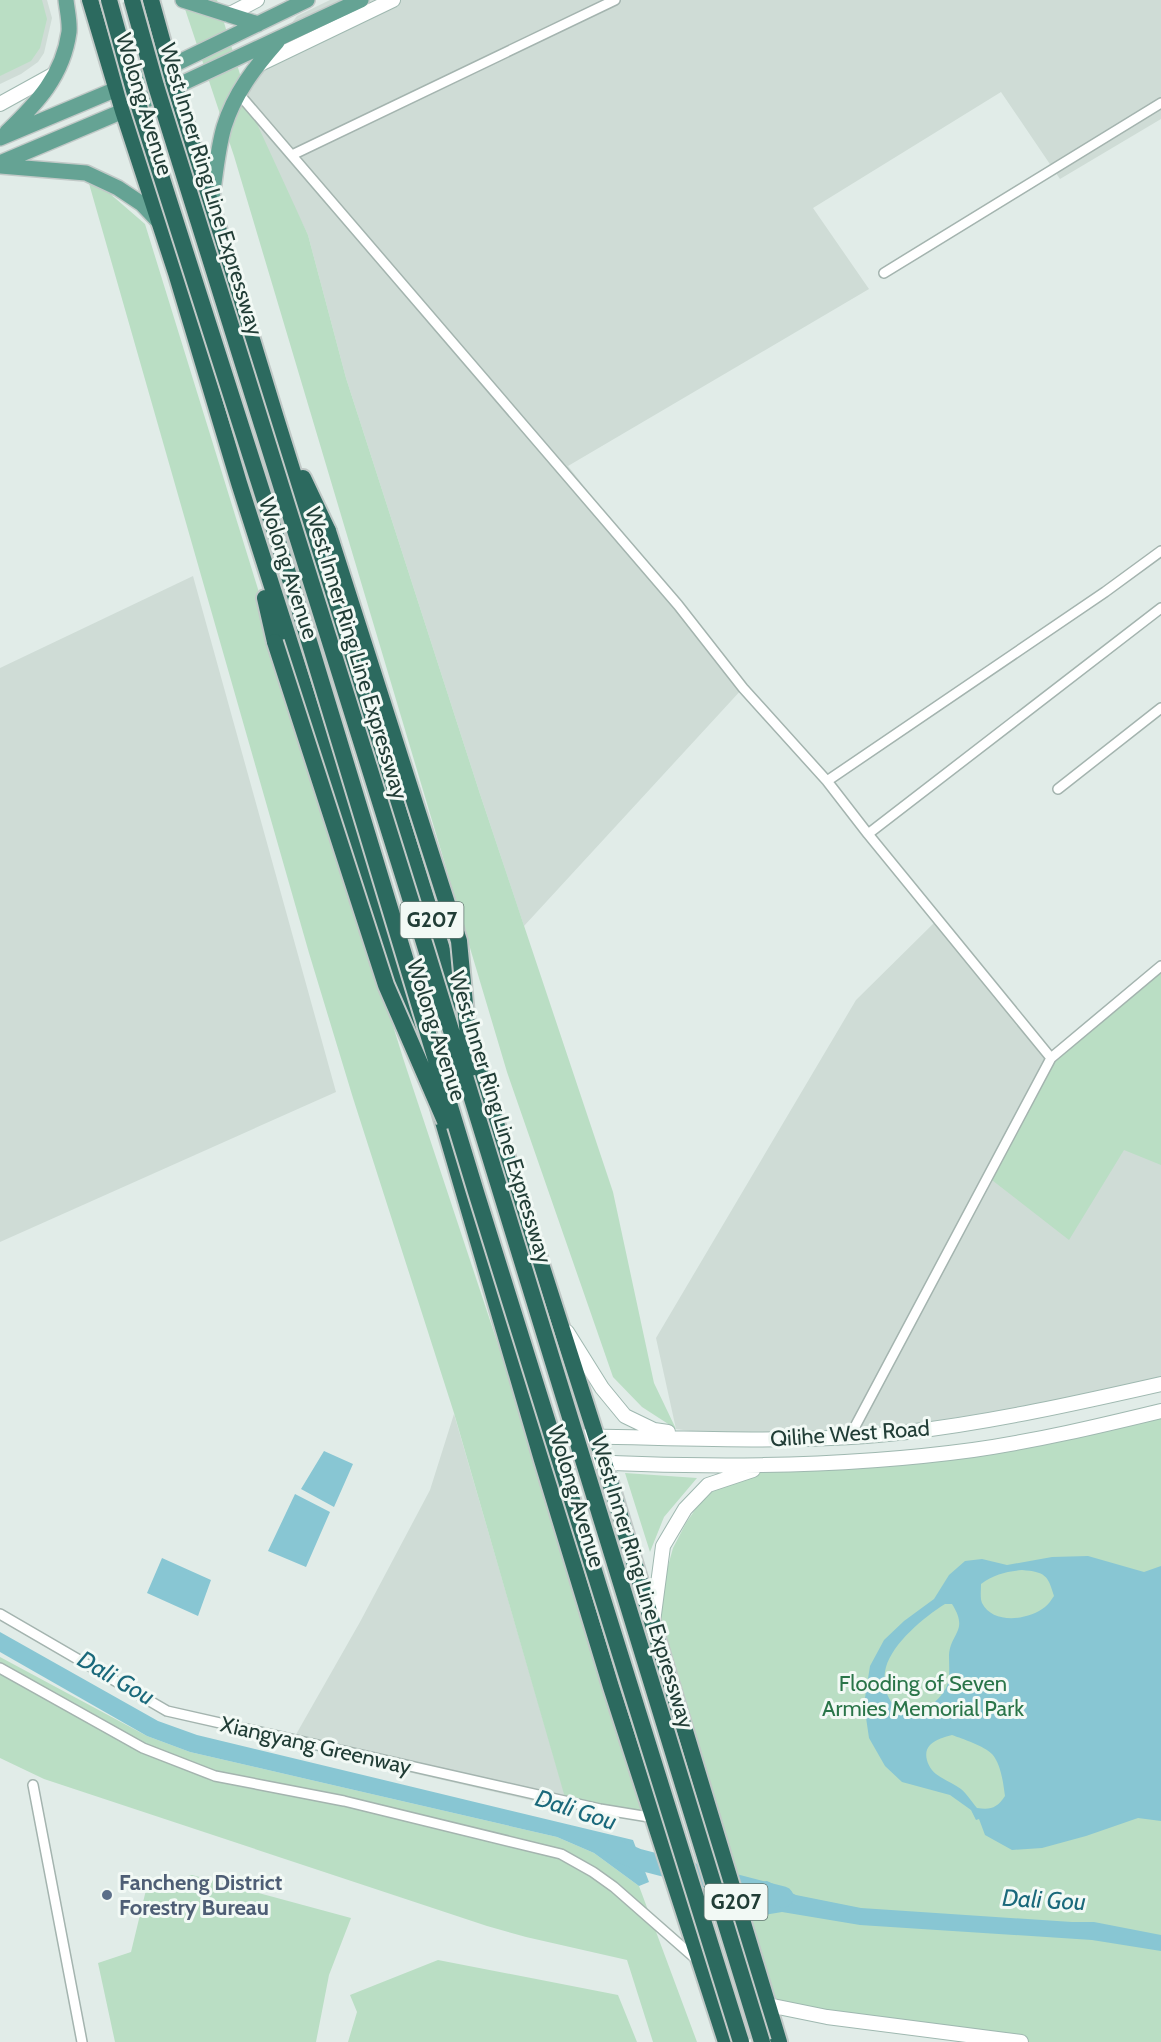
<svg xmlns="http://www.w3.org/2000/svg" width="1161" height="2042" viewBox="0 0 1161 2042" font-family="Cabin,sans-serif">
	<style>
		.built { fill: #cfdcd6 }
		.green { fill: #badec4 }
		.water { fill: #88c6d3; fill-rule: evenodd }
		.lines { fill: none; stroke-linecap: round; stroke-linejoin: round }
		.river { stroke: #88c6d3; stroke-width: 21 }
		.street-casing { stroke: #a4b4af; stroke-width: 12 }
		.secondary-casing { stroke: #9fb8b0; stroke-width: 16 }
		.primary-casing { stroke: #c1c9c7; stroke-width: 18 }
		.highway-casing { stroke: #c1c9c7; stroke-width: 20 }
		.street { stroke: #fff; stroke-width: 9 }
		.secondary { stroke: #fff; stroke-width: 14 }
		.primary { stroke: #65a394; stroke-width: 15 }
		.highway { stroke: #2c6a5f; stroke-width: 16 }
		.highway-bridge-casing { stroke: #c1c9c7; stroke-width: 20; stroke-linecap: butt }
		.highway-bridge { stroke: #2c6a5f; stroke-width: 16 }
		.service-dot { fill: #5c6f8a; stroke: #f2f9f5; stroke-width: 2 }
		.labels { text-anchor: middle; stroke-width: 6; stroke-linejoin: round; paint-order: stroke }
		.shield { fill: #f2f9f5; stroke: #60756f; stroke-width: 1.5 }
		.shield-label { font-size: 21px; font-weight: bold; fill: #213d36 }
		.street-label { font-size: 22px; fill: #213d36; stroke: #f2f9f5 }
		.park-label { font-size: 22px; fill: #2a7549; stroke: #f2f9f5 }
		.service-label { font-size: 22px; font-weight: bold; fill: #4e5e75; stroke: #f2f9f5; text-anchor: start }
		.water-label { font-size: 24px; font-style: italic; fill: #1a697b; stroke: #f2f9f5 }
	</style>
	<rect width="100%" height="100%" fill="#e1ece8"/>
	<!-- built -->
	<path class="built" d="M0 0H47L52 18 44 53 38 62 21 74 0 84Z
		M330 0H1161V119L1060 179 1001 92 813 208 869 289 568 466 743 688 524 926 480 794 346 378 308 235 239 94 297 16Z
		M193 576 336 1092 0 1242V668Z
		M938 919 1051 1058 1161 966V1377L1038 1405 875 1430 721 1435 676 1429 656 1338 856 1000Z
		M454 1414 569 1809 290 1745 360 1622 430 1490Z"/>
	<!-- green -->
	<path class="green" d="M0 0H42L47 19 40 48 31 61 0 76Z
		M182 0H217L252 113 308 235 346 378 480 794 613 1192 654 1383 676 1429 642 1407 613 1377 507 1072 234 156Z
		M86 173 145 224 403 1058 655 1818 566 1801 454 1413 353 1098 309 953Z
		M1161 966V1165L1124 1150 1069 1240 988 1177 1051 1058Z
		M1161 1411V2042H1021L768 2005 652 1624 673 1548 686 1523 699 1504 720 1485 765 1466 901 1458Z
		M625 1473 697 1478 664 1517 650 1552Z
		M0 1657 147 1736 190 1752 557 1837 594 1853 639 1886 697 2042H653L627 1960 526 1937 487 1926 44 1779 0 1758Z
		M192 1875 351 1918 329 1975 316 2042H115L98 1963 131 1952 146 1890Z
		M438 1960 618 1995 637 2042H348L357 2012 350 1995Z"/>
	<!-- water -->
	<path class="water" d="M324 1451 353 1464 334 1507 301 1489Z
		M295 1494 330 1512 306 1567 268 1551Z
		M1088 1556 1144 1572 1161 1566V1821L1138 1818 1086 1836 1042 1848 1012 1850 985 1835 979 1819 976 1820 971 1810 950 1795 902 1782 885 1766 869 1738 864 1704 870 1666 884 1640 904 1621 934 1599 949 1575 965 1561 982 1559 1007 1565 1052 1557ZM1022 1570C1045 1572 1048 1575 1054 1596 1051 1600 1049 1604 1045 1607 1029 1620 993 1625 982 1603 980 1598 981 1590 981 1584 995 1574 1005 1572 1022 1570ZM945 1604H952C969 1631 951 1632 949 1655 949 1664 950 1674 948 1683 946 1690 940 1697 935 1702 909 1731 877 1702 886 1667 893 1643 924 1617 945 1604ZM952 1735C963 1739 984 1746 992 1754 1001 1764 1003 1782 1005 1796 997 1808 991 1810 977 1808 972 1802 967 1794 961 1789 953 1783 944 1780 936 1774 928 1768 922 1753 930 1745 936 1739 945 1737 952 1735Z
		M162 1558 211 1580 198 1616 147 1593Z
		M0 1632 158 1721 197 1735 633 1840 649 1882 639 1886 594 1853 557 1837 190 1752 147 1736 0 1652Z
		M767 1881 796 1895 861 1908 1072 1922H1094L1161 1935V1951L1092 1940 860 1925 782 1912 764 1915 755 1883Z"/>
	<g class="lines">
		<!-- river -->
		<path class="river" d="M614 1849 637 1859 783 1897"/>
		<defs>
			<path id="street" d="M239 94 678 605 743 688 827 781 868 834 1051 1058
				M292 155 615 0
				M884 273 1161 103
				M827 781 1105 592 1161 551
				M1058 789 1161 708
				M868 834 1161 608
				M850 1436 1051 1058 1161 966
				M0 1614 167 1711 600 1809 655 1818
				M0 1668 143 1748 215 1776 344 1801 561 1854 593 1872 614 1887 696 1959
				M33 1785 82 2042"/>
			<path id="secondary" d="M228 15 257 0
				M258 65 393 0
				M0 104 56 73
				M567 1332 602 1388 625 1416 654 1430 668 1432
				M544 1436C664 1436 787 1446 907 1432 992 1422 1077 1403 1161 1384
				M550 1460C691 1468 833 1469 973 1450 1036 1441 1099 1426 1161 1411
				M653 1622 663 1546 685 1509 708 1485 753 1470
				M768 2005 827 2017 1021 2042"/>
			<path id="primary" d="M183 0 258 24
				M7 132C37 103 63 76 69 32 70 22 67 10 66 0
				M0 138 169 67 307 0
				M0 163 123 111 361 0
				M0 166 86 173 118 188 142 204 160 223
				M211 204C215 180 217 151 224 127 234 94 255 67 277 42"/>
			<path id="highway" d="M90 0 123 111 176 273 239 483 417 1041
				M151 0 175 87 276 418 463 1017
				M303 478 328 531
				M265 598 275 642
				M472 1048 596 1436 779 2042
				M439 1108 542 1460 611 1687 726 2042"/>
		</defs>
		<!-- street casing -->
		<use href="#street" class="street-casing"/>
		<!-- secondary casing -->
		<use href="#secondary" class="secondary-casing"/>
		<!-- primary casing -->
		<use href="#primary" class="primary-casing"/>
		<!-- highway casing -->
		<use href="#highway" class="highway-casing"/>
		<!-- street -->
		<use href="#street" class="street"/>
		<!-- secondary -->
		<use href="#secondary" class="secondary"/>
		<!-- primary -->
		<use href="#primary" class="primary"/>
		<!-- highway -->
		<use href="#highway" class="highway"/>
		<defs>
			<path id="highway-bridge" d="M109 0 135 94 295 595 476 1192 741 2042
				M132 0 156 86 426 949 762 2042
				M328 531 459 941 471 1068
				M275 642 386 985 445 1121"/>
		</defs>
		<!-- highway-bridge casing -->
		<use href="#highway-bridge" class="highway-bridge-casing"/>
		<!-- highway-bridge -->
		<use href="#highway-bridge" class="highway-bridge"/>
	</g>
	<!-- markers -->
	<circle class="service-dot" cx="107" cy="1895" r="6"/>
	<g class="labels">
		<!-- shield labels -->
		<g class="shield">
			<rect x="400.5" y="902" width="63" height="36" rx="4.5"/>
			<rect x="704.5" y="1884" width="63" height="36" rx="4.5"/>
		</g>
		<g class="shield-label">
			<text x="432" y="927">G207</text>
			<text x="736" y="1909">G207</text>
		</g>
		<!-- street labels -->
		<g class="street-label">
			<text transform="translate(145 104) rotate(73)" y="8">Wolong Avenue</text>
			<text transform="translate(212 189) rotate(73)" y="8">West Inner Ring Line Expressway</text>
			<text transform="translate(289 568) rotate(72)" y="8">Wolong Avenue</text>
			<text transform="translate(357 653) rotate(73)" y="8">West Inner Ring Line Expressway</text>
			<text transform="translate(437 1030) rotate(72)" y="8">Wolong Avenue</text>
			<text transform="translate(501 1117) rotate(73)" y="8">West Inner Ring Line Expressway</text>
			<text transform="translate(850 1433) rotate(-4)" y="8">Qilihe West Road</text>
			<text transform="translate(577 1496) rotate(73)" y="8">Wolong Avenue</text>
			<text transform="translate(643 1582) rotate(73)" y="8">West Inner Ring Line Expressway</text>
			<text transform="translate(316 1745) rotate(13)" y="8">Xiangyang Greenway</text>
		</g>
		<!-- park labels -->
		<g class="park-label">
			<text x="923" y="1691">Flooding of Seven<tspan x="923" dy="25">Armies Memorial Park</tspan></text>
		</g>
		<!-- service labels -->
		<g class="service-label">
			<text x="119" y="1890">Fancheng District<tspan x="119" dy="25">Forestry Bureau</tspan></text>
		</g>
		<!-- water labels -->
		<g class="water-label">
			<text transform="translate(116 1678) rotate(30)" y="8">Dali Gou</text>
			<text transform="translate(576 1810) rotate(18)" y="8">Dali Gou</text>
			<text transform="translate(1044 1900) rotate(3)" y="8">Dali Gou</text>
		</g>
	</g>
</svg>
